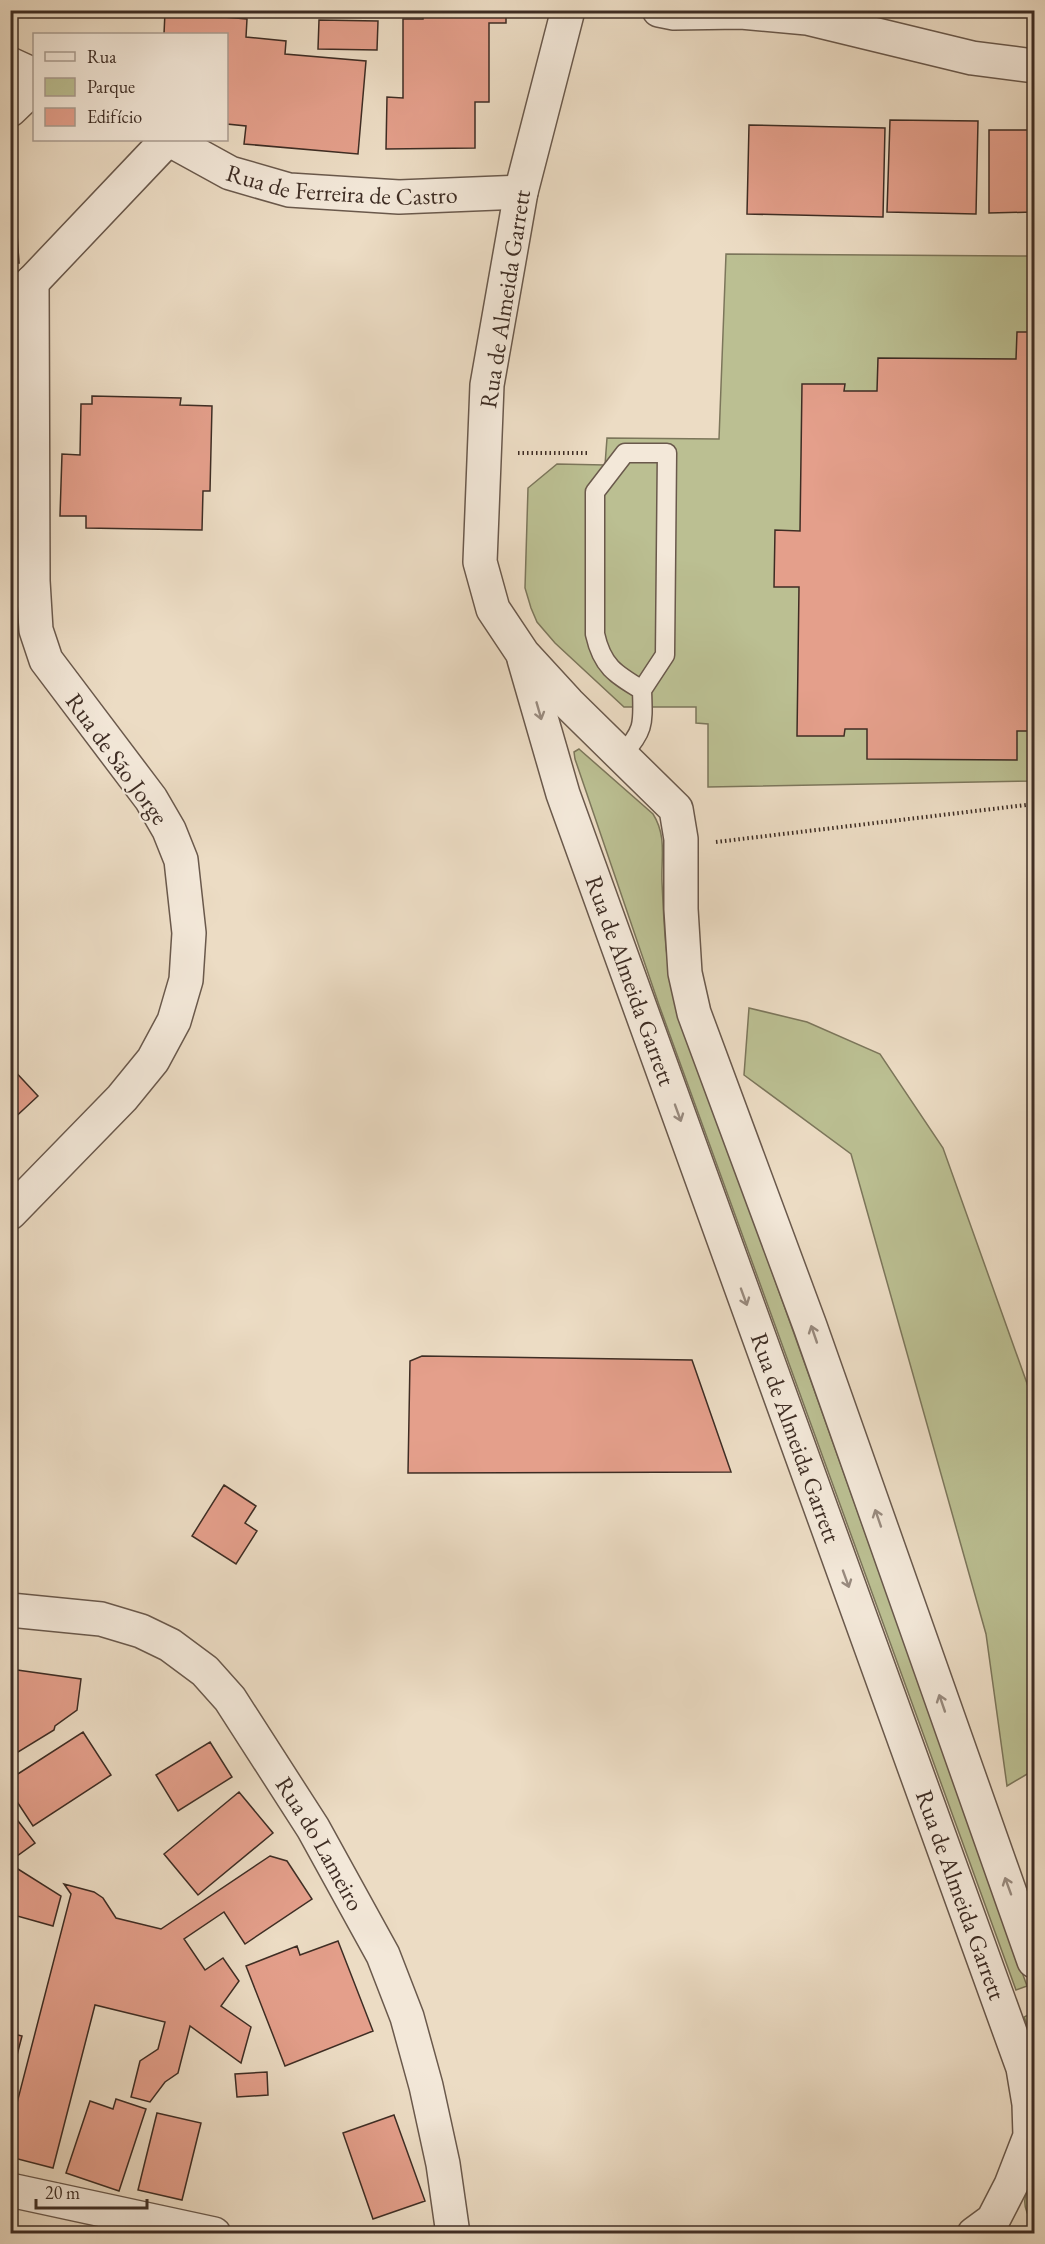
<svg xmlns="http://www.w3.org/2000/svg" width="1045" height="2244" viewBox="0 0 1045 2244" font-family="'EB Garamond',serif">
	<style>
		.green { fill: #bbbf92; stroke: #7c765b; stroke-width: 1.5 }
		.building { fill: #e49f8b; stroke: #3e2d24; stroke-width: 1.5 }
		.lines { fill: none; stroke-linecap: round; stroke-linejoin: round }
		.service-casing { stroke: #6a594c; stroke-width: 21 }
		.minor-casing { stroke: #6a594c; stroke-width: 36 }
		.path { stroke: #3e2d24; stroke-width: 4; stroke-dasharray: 1.5 3; stroke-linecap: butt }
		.service { stroke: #f3e8d9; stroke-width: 18 }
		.minor { stroke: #f3e8d9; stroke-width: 33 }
		.oneway { stroke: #988a7e }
		.labels { text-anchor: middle; stroke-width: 4.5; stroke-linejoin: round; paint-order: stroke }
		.street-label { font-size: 24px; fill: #3e2d24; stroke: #f3e8d9 }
	</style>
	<rect width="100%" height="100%" fill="#ecdcc4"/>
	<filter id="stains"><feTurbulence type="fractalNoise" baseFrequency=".00333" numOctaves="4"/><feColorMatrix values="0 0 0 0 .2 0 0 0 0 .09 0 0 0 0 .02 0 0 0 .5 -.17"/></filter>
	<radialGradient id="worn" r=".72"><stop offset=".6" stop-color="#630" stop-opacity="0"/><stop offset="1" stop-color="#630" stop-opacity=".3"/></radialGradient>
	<!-- green -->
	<path class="green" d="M726 254 1034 256V781L708 787V724L696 723V707H624L555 643 537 622 531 608 525 588 528 488 557 464 605 465 607 438 719 439Z
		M579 749 653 814C667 836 661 858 662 882 664 923 665 963 676 1003L1027 1986 1016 1990 659 1005 575 759 574 752Z
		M749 1008 807 1022 880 1054 943 1148 1034 1403V1770L1007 1786 986 1634 851 1154 744 1075Z
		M1034 2012V2043L1024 2017Z
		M1034 2173V2223C1018 2205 1026 2192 1034 2173Z"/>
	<!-- building -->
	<path class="building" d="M10 10H75L10 16Z
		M423 10H506V23H489V102H475V148L386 149 387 97 403 98V19H423Z
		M165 12 247 19 246 37 286 41 285 54 366 61 358 154 244 144 246 126 227 124 226 34H164Z
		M319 20 378 21 377 50 318 49Z
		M890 120 978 121 976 214 887 212Z
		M749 125 885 128 883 217 747 214Z
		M989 130H1034V212L989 213Z
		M10 175H13L19 263H10Z
		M1017 332H1034V731H1017V760L867 759V729H845L844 736H797L799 587H774L775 530 800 531 802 384H845L844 391H877L878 358 1016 359Z
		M92 396 181 398 180 405 212 406 210 491H203L202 530 86 528V516H60L62 454 80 455 81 404H92Z
		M10 1066 38 1096 10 1122Z
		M422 1356 692 1360 731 1472 408 1473 410 1361Z
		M224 1485 256 1506 245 1523 257 1531 236 1564 192 1536Z
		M10 1669 81 1679 77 1710 55 1726 54 1730 10 1757Z
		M83 1732 111 1775 33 1826 10 1791V1779Z
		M210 1742 232 1777 178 1811 156 1775Z
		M239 1792 273 1833 198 1895 164 1854Z
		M15 1817 35 1843 10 1861V1820Z
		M270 1856 287 1861 312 1899 245 1944 224 1912 184 1939 205 1970 223 1958 239 1981 221 2006 251 2027 241 2063 190 2026 178 2073 165 2082 150 2102 131 2097 140 2061 158 2049 165 2022 95 2005 53 2168 10 2157V2130L71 1894 64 1884 94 1892 103 1898 116 1918 161 1929Z
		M10 1864 61 1896 53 1926 10 1914Z
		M338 1941 373 2031 285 2066 246 1966 297 1946 300 1955Z
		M10 2033 22 2036 10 2082Z
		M267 2072 268 2095 237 2097 235 2074Z
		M116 2099 146 2109 119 2191 66 2173 90 2101 113 2109Z
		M157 2113 201 2123 182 2200 138 2190Z
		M394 2115 425 2201 373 2219 343 2133Z"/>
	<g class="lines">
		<defs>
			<path id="service" d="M625 453H667L665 655 642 690C615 674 602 666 595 634V492Z
				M622 755C645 730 643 723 642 690"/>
			<g id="minor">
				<path d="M568 10 521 192 487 385 480 562 493 609 523 654 568 703 676 809 681 839V909L685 973 694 1013 810 1326 1034 1961"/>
				<path d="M659 10 674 13 741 12 807 18 972 58 1034 66"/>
				<path d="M10 64 34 75"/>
				<path d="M10 110 34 87"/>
				<path id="s1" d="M170 140 230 173 289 190 399 197 521 192"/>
				<path d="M18 297 167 140"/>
				<path id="s2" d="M524 659 563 794 1023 2068 1029 2104 1030 2136 1011 2185 993 2220 974 2234"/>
				<path d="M10 1213 122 1098 153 1060 174 1021 186 980 189 933 181 860 169 830 151 799 46 660 36 630 33 581 32 282"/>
				<path id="s3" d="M10 1610 101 1619 141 1631 170 1645 205 1671 230 1699 313 1828 383 1955 407 2017 426 2086 443 2164 453 2234"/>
				<path d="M10 2190 214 2234"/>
			</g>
		</defs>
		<!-- service casing -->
		<use href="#service" class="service-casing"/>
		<!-- minor casing -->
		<use href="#minor" class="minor-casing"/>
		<!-- path -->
		<path class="path" d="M518 453H589
			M716 842 1034 804"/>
		<!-- service -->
		<use href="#service" class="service"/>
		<!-- minor -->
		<use href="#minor" class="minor"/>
	</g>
	<!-- one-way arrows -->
	<defs><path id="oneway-shaft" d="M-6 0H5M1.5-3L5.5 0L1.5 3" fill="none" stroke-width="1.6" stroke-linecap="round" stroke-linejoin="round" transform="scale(1.5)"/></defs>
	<g class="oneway">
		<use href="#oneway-shaft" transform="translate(539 711) rotate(74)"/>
		<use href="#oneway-shaft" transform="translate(678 1113) rotate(70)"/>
		<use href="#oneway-shaft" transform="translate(744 1297) rotate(70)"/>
		<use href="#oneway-shaft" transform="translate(814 1334) rotate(-109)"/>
		<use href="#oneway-shaft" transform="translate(878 1518) rotate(-109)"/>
		<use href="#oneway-shaft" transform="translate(846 1579) rotate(70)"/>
		<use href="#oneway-shaft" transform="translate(942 1703) rotate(-109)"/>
		<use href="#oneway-shaft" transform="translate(1008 1886) rotate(-110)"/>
	</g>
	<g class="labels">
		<!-- street labels -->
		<g class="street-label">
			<text dy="8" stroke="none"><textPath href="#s1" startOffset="182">Rua de Ferreira de Castro</textPath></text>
			<text transform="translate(505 299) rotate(-81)" y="8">Rua de Almeida Garrett</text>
			<text transform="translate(117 759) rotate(54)" y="8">Rua de São Jorge</text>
			<text dy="8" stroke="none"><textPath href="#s2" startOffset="339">Rua de Almeida Garrett</textPath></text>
			<text dy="8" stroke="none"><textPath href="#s2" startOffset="825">Rua de Almeida Garrett</textPath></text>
			<text dy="8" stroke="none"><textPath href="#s3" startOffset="417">Rua do Lameiro</textPath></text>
			<text dy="8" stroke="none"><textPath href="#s2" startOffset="1311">Rua de Almeida Garrett</textPath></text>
		</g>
	</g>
	<!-- margin -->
	<rect width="1045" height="2244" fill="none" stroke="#ecdcc4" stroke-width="36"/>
	<rect x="12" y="12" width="1021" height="2220" fill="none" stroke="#3e2d24" stroke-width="3"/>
	<rect x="18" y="18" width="1009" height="2208" fill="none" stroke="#3e2d24" stroke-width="1.5"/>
	<!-- legend -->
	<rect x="33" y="33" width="195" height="108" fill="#f3e8d9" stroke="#ab9d91" stroke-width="1.5"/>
	<rect x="45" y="52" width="30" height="9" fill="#f3e8d9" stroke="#ab9d91" stroke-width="1.5"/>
	<text x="87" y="63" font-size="18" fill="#3e2d24">Rua</text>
	<rect x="45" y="78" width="30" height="18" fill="#bbbf92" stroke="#ab9d91" stroke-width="1.5"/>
	<text x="87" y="93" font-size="18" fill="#3e2d24">Parque</text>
	<rect x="45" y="108" width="30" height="18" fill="#e49f8b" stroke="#ab9d91" stroke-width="1.5"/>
	<text x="87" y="123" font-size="18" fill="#3e2d24">Edifício</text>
	<!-- scale -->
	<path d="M36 2199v9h111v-9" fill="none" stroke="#3e2d24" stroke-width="3"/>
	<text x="45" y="2199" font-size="18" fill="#3e2d24" stroke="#f3e8d9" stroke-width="4.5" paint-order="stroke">20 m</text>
	<rect width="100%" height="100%" filter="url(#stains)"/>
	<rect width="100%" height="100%" fill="url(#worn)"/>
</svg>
